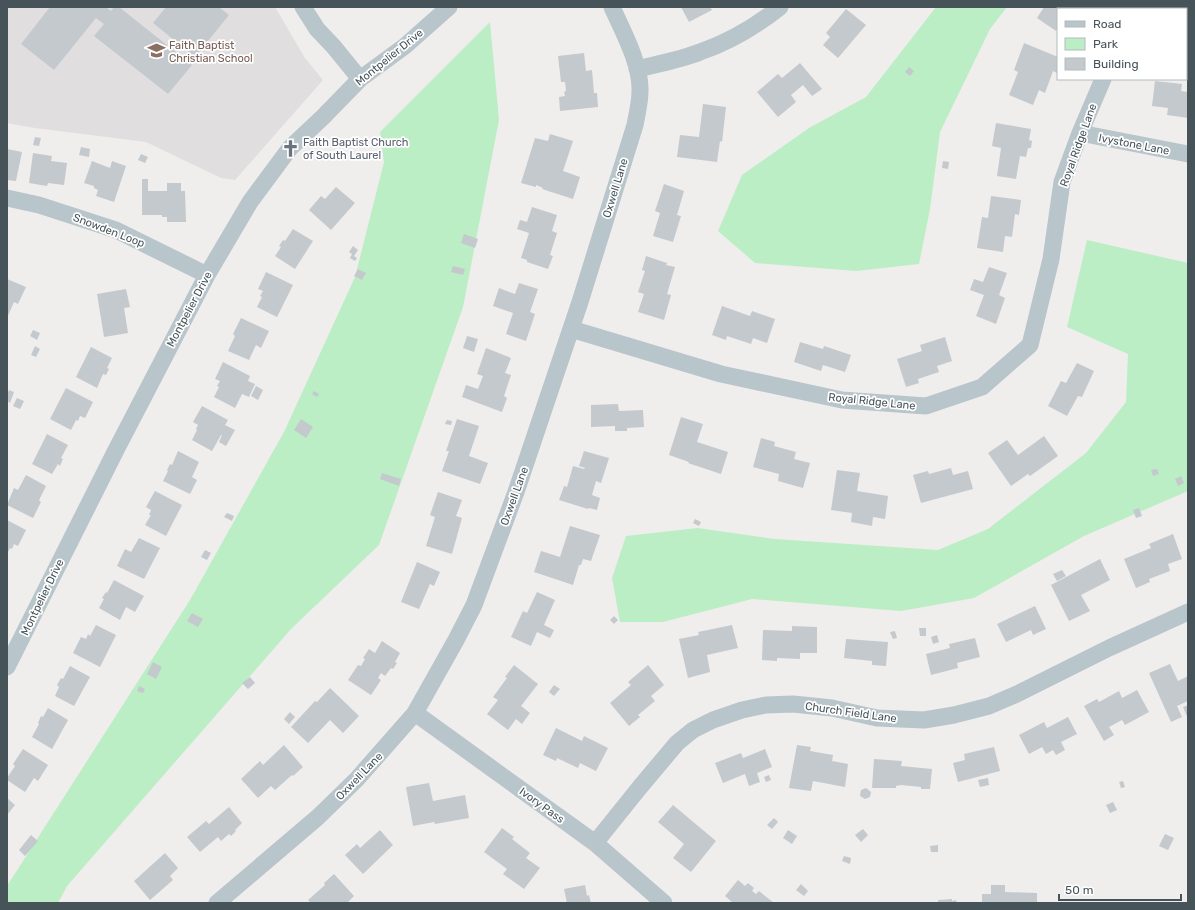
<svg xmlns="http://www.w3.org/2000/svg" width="1195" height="910" viewBox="0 0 1195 910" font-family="Rubik,sans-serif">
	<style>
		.education { fill: #e1dedf }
		.green { fill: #bbeec4 }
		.building { fill: #c4c9cd }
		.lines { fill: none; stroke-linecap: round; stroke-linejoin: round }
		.minor { stroke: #b8c5ca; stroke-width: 17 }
		.labels { text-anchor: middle; stroke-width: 3.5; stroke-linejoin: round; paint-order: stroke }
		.education-label { font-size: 11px; fill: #785e54; stroke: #fff; text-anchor: start }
		.street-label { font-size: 11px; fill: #46545a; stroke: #fff }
		.worship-label { font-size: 11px; fill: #5b616d; stroke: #fff; text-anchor: start }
	</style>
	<rect width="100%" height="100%" fill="#f0eded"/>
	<!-- education -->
	<path class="education" d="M7 7H275L305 58 323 80 235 180 221 178 146 142 35 128 7 123Z"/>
	<!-- green -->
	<path class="green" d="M936 7H1007L990 29 940 132 930 209 919 264 856 271 755 263 718 231 742 175 809 128 866 97Z
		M490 22 499 120 463 307 379 545 291 629 67 886 58 903H7V886L190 600 284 432 355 277 384 162 380 132Z
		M1087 240 1188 263V491L1084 536 974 598 901 611 752 599 663 622H620L612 578 626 536 698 528 775 539 938 550 988 529 1086 453 1126 402 1128 354 1067 327Z"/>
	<!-- building -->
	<path class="building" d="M50 7H106L111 11 114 7H119L192 65 168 94 94 36 104 24 96 18 54 70 21 44Z
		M166 7H219L229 15 195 57 153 23Z
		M681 7H710L712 10 689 22Z
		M1044 7H1072L1071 9H1058V28L1056 31 1037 18Z
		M1078 7H1095L1094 9H1081Z
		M846 9 866 25 838 58 823 45 830 37 826 33Z
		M1024 43 1058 57V69L1057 73 1053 71 1045 93 1039 90 1033 105 1009 95 1018 72 1014 70Z
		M584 53 586 71 592 70 594 93H597L598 107 560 111 559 97 565 96 564 92 566 91 565 82H561L558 56Z
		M800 63 822 89 812 96 803 85 791 95 796 102 778 117 757 92 778 74 782 78Z
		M909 67 914 71 910 76 905 72Z
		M1155 81 1182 84 1181 91 1188 92V118L1167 115 1168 108 1152 106Z
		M703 104 726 107 722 142 720 141 717 162 677 157 680 135 699 137Z
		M996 123 1031 129 1029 140 1032 141 1031 148H1028L1026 157 1020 156 1016 179 997 176 1001 148 992 146Z
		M550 134 573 141 563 171 580 177 573 199 542 189 543 188 536 185V187L521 183 535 138 548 141Z
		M35 137 41 138 39 146 33 145Z
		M81 147 90 149 89 157 79 155Z
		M7 149 22 152 16 181 7 180Z
		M33 153 52 156 51 161 67 163 64 185 48 183 47 186 29 183Z
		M141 154 148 157 145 163 138 160Z
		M92 161 110 168 112 161 126 166 114 202 96 196 98 190 94 188V186L84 183Z
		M943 161 949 162 948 169 942 168Z
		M142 179H148V191H167V183H181V191H185L186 222H167V217H162V215H142Z
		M664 184 684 191 677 215 681 216 673 242 653 236 660 213 655 211Z
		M336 187 355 203 331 230 309 210 321 196 325 199Z
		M991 196 1021 200 1019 215 1015 214 1012 237 1005 236 1003 252 977 248 982 217 988 218Z
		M532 207 557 215 552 231 557 233 550 255 553 256 548 269 527 262V260L521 258 529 233 517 229 520 220 527 222Z
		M293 229 313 241 295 269 275 256 281 247 279 246 283 240 285 241Z
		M464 234 478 239 475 248 461 243Z
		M353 246 358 250 354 256 357 258 355 261 350 258 352 254 349 252Z
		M646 256 667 263 666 265 675 267 667 294 671 295 664 320 638 312 644 294 638 292 645 271 642 270Z
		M453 266 465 269 463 275 451 272Z
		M989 267 1007 273 999 295 1005 298 996 324 976 316 984 295 970 290 974 279 983 282Z
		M358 269 366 273 362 280 354 276Z
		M266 272 293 285 277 317 257 307 262 297 260 296 263 291 258 289Z
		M7 279 26 287 18 304 14 302 7 318Z
		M519 283 538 289 530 312 535 314 526 341 506 334 513 313 493 306 499 288 515 294Z
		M126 289 130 307 124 308 128 333 104 337 97 294Z
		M722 306 750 316 752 311 775 319 767 343 753 338 751 344 727 336 726 340 712 335Z
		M241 318 269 331 261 348 256 345 249 360 228 351 235 336 233 334Z
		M33 330 40 333 37 340 30 336Z
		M467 336 478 339 474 352 463 348Z
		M945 337 952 361 937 366 939 372 918 379 919 383 906 387 897 359 922 351 920 345Z
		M800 342 823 349 824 346 851 355 845 372 823 365 821 371 794 362Z
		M35 346 40 349 36 357 31 355Z
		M91 347 112 358 107 368 109 369 106 375 103 374 97 388 76 377Z
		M486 348 511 358 505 373 511 375 504 396 507 398 502 412 462 397 466 385 478 389 483 376 477 374Z
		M223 362 250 376 248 381 255 384 249 397 242 394 235 408 214 397 219 387 217 386 220 381 215 379Z
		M1077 363 1094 371 1082 397 1078 396 1067 416 1048 406 1061 381 1066 383Z
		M256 386 263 390 258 400 251 396Z
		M66 388 93 402 85 418 80 416 78 421 76 420 71 430 50 419Z
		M9 390 14 392 10 403 7 401V395Z
		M314 391 319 394 317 397 312 394Z
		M17 398 24 401 20 409 13 406Z
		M618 404 619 411 643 410 644 427 627 428V431H615V426L591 427V405Z
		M202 406 228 420 225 425 235 430 226 446 219 442 222 435H221L212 451 192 440 197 430 196 429 198 425 193 422Z
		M681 417 703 424 697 442 728 452 721 474 688 463 689 462 669 455Z
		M301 419 313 427 306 438 294 430Z
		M457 419 479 426 469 456 488 463 480 484 442 471 449 451H446Z
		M447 420 452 421 451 425 445 424Z
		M47 434 68 445 61 458 63 459 60 466 58 464 52 474 32 464Z
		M1044 436 1058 456 1030 476 1028 474 1011 486 988 453 1007 440 1018 455Z
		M761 438 775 442 774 446 796 452 794 459 810 463 803 488 778 481 779 474 753 467Z
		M178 451 199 462 192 477 197 480 190 494 163 481 168 471 167 470 170 464 172 465Z
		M584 451 609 458 601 483 596 481 592 495 600 498 597 510 589 508 588 509 559 500 564 486 567 487 573 466 584 469 585 468 579 466Z
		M951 468 953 475 968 471 973 489 921 503 913 475 928 471 929 474Z
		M1157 469 1159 474 1153 476 1151 470Z
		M837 470 860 473 857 491 888 496 885 519 873 517 872 526 851 522 852 513 831 510Z
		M382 473 401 479 399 486 380 479Z
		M26 475 46 486 39 500 41 502 33 518 7 505 14 488 18 490Z
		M1181 476 1184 483 1178 486 1175 479Z
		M155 491 182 505 166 536 145 525 151 515H149L151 510 146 507Z
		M438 492 462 500 456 516 462 518 452 554 426 546 435 517 430 515Z
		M1139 508 1142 516 1136 518 1133 510Z
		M227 513 234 516 232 521 224 517Z
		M695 519 701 522 699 526 693 523Z
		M7 520 26 530 18 546 14 544 12 549 10 548 7 554Z
		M570 526 600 535 591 561 583 559 581 565H579L573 585 534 572 541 551 560 557Z
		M1173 534 1182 559 1168 564 1170 571 1149 579 1150 582 1136 588 1124 559 1151 548 1149 544Z
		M139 538 160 548 144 579 117 566 125 549 131 552Z
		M205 550 211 553 207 560 201 557Z
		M1100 559 1110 580 1081 595 1090 611 1069 621 1051 585Z
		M417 562 440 572 434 586 430 584 419 609 401 602Z
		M1062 570 1066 576 1057 581 1053 574Z
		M114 580 144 596 135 612 126 607 120 620 99 608 104 599 102 598 106 592 107 593Z
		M537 592 555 600 544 625 554 630 550 638 537 632 531 646 511 637 523 611 527 613Z
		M1035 606 1046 629 1033 635 1031 630 1006 642 997 624Z
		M192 613 203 619 198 627 187 621Z
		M614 616 618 620 614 624 610 620Z
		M96 625 116 635 100 667 73 653 81 637 86 639 88 634 90 636Z
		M732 625 738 648 707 655 710 672 688 678 679 639 699 635 698 632Z
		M792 626 817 627V653H800V659L777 658V661L762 660 763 630 792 631Z
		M919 628H926V636H920Z
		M895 631 897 638 893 639 890 632Z
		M937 635 939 642 933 644 931 637Z
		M975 638 980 657 957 663 958 668 931 675 926 654 950 648 949 644Z
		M846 639 888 642 886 666 872 665V661L844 658Z
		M382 641 400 653 395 662 397 663 393 669 391 668 385 676 381 673 378 678 381 680 371 695 348 680 358 665 361 666 365 659 363 658 369 649 375 653Z
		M153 662 162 667 156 679 147 674Z
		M1170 664 1178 681 1188 676V701L1177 706 1182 717 1171 722 1149 673Z
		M514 665 538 684 521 706 530 713 522 724 516 719 508 730 487 714 498 700 493 697 507 678 505 677Z
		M648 665 664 685 651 696 655 701 638 715 640 717 629 726 610 703 631 685 628 682Z
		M70 666 90 677 74 706 55 696 59 687 57 685 61 678 63 679Z
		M250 677 255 683 248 689 242 683Z
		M554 685 560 689 554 696 549 692Z
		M139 686 145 689 143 693 137 691Z
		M330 688 359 716 343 733 330 720 308 743 291 727 315 701 317 702Z
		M1137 690 1149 712 1125 725 1122 720 1109 727 1114 735 1104 741 1084 706 1097 699 1099 702 1119 691 1122 698Z
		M1188 705V719L1183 707Z
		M48 708 68 720 52 749 32 737 39 724 38 723 41 716 43 717Z
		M290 712 295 717 289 724 284 719Z
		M1068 717 1077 734 1061 742 1065 750 1056 755 1053 750 1046 754 1042 747 1029 754 1019 735 1044 722 1047 728Z
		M556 728 582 741 584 736 608 748 596 771 580 763 578 768 557 758 556 761 543 755Z
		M284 745 303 767 293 776 292 775 275 790 271 786 258 798 241 779 260 761 263 765Z
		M797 745 811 747 810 751 833 755 832 761 848 764 845 787 813 781 811 791 789 788Z
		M994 747 1000 771 958 782 953 763 965 760 964 754Z
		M23 749 48 765 38 781 34 778 25 792 7 780V778L15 766 13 764Z
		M765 749 772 767 757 773 760 782 749 786 745 774 723 783 715 763 741 753 743 758Z
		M874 759 902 761 901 766 932 769 930 789H921V787L901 785 896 786V788H872Z
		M769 775 771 780 766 782 764 777Z
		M988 778 989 785 980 787 978 780Z
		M1123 781 1125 787 1121 788 1119 782Z
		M429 783 433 801 465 795 469 818 435 824 434 822 413 826 406 787Z
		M866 788 871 792 870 797 865 799 860 796 861 790Z
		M7 798 15 805 7 815Z
		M1113 802 1117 810 1110 813 1106 805Z
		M673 805 716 841 691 872 673 858 684 844 658 822Z
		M229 807 242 823 235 830 236 831 231 836 229 834 221 841 218 837 200 852 187 837 206 821 209 824Z
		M774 818 778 822 772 829 767 825Z
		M502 828 514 837 512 839 530 853 526 858 540 868 524 889 503 874 507 869 484 852Z
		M863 829 868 835 861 842 855 835Z
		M380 830 393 845 363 874 345 855 357 844 360 848Z
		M788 830 797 836 792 844 783 838Z
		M1165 834 1174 838 1168 850 1159 846Z
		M31 835 38 841 25 856 19 850Z
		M938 845V852H931L930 846Z
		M165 853 178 868 170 876 173 880 150 900 134 881Z
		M844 856 851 858 850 864 842 861Z
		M334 874 354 896 347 903H311L308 900 325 885 324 883Z
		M738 880 745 886 748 883 754 888 752 891 756 894 759 891 774 903H733L725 896Z
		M801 884 808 891 804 896 796 890Z
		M585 885 587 896 589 895 591 903H567L564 889Z
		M991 885H1005V892L1037 893V903H982V894H991Z
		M952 899V901L956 900 957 903H938V900Z"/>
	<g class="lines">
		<!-- minor -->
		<path class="minor" d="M303 7 317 29 334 47 360 79
			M1141 9 1142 7
			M637 69C658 64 680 60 700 52 729 42 756 26 780 7
			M1080 133 1188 154
			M7 198 39 205 116 230 207 275
			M571 329 721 374 842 400 926 406 982 387 1030 345 1051 259 1062 182 1080 133 1103 79
			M7 667 116 450 207 275 250 202 290 148 323 117 360 79 405 46 449 7
			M415 713 595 843 664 903
			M595 843 640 787 677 743 693 730 713 720 742 710 766 705 793 704 832 708 877 718 924 720 954 715 989 706 1017 694 1109 648 1188 612
			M217 903 318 817 357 779 415 713 456 640 474 605 516 492 580 302 635 125C637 114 640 103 640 91 641 64 623 32 612 7"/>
	</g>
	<!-- icons -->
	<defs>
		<symbol id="school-bare" viewBox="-9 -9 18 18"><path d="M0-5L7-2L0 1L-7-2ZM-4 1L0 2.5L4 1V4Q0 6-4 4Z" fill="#8d6e63" stroke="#fff" stroke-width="2.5" paint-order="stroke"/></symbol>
		<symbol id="church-bare" viewBox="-9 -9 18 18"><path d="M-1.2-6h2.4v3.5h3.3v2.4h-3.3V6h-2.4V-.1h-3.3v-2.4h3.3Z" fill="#6b7280" stroke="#fff" stroke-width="2.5" paint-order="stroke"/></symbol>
	</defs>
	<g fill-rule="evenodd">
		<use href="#school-bare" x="144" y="38" width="25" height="25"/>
		<use href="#church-bare" x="278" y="136" width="25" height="25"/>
	</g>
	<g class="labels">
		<!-- education labels -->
		<g class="education-label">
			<text x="169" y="49">Faith Baptist<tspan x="169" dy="13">Christian School</tspan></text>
		</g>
		<!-- street labels -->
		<g class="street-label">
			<text transform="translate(389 57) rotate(-39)" y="4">Montpelier Drive</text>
			<text transform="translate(1134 144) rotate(11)" y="4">Ivystone Lane</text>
			<text transform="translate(1078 145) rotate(-70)" y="4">Royal Ridge Lane</text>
			<text transform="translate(615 188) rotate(-73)" y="4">Oxwell Lane</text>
			<text transform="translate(109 230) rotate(21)" y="4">Snowden Loop</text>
			<text transform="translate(189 309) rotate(-62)" y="4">Montpelier Drive</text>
			<text transform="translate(872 401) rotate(6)" y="4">Royal Ridge Lane</text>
			<text transform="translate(514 496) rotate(-70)" y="4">Oxwell Lane</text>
			<text transform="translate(42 597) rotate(-64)" y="4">Montpelier Drive</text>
			<text transform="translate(851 712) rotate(8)" y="4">Church Field Lane</text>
			<text transform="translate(359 776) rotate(-46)" y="4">Oxwell Lane</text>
			<text transform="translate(542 805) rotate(36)" y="4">Ivory Pass</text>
		</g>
		<!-- worship labels -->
		<g class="worship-label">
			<text x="303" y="146">Faith Baptist Church<tspan x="303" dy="13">of South Laurel</tspan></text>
		</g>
	</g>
	<!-- border -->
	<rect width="1195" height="910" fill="none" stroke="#46545a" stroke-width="16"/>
	<!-- legend -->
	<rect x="1057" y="8" width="130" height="72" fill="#ffffff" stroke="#b5bbbd"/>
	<rect x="1065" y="21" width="20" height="6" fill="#b8c5ca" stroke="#b5bbbd"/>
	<text x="1093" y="28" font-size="12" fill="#46545a">Road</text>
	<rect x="1065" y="38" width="20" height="12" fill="#bbeec4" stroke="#b5bbbd"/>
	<text x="1093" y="48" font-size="12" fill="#46545a">Park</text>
	<rect x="1065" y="58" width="20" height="12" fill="#c4c9cd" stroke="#b5bbbd"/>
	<text x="1093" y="68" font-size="12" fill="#46545a">Building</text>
	<!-- scale -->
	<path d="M1059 894v6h122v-6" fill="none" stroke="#46545a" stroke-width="2"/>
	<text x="1065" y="894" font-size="12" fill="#46545a" stroke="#ffffff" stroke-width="3" paint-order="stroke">50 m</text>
</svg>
